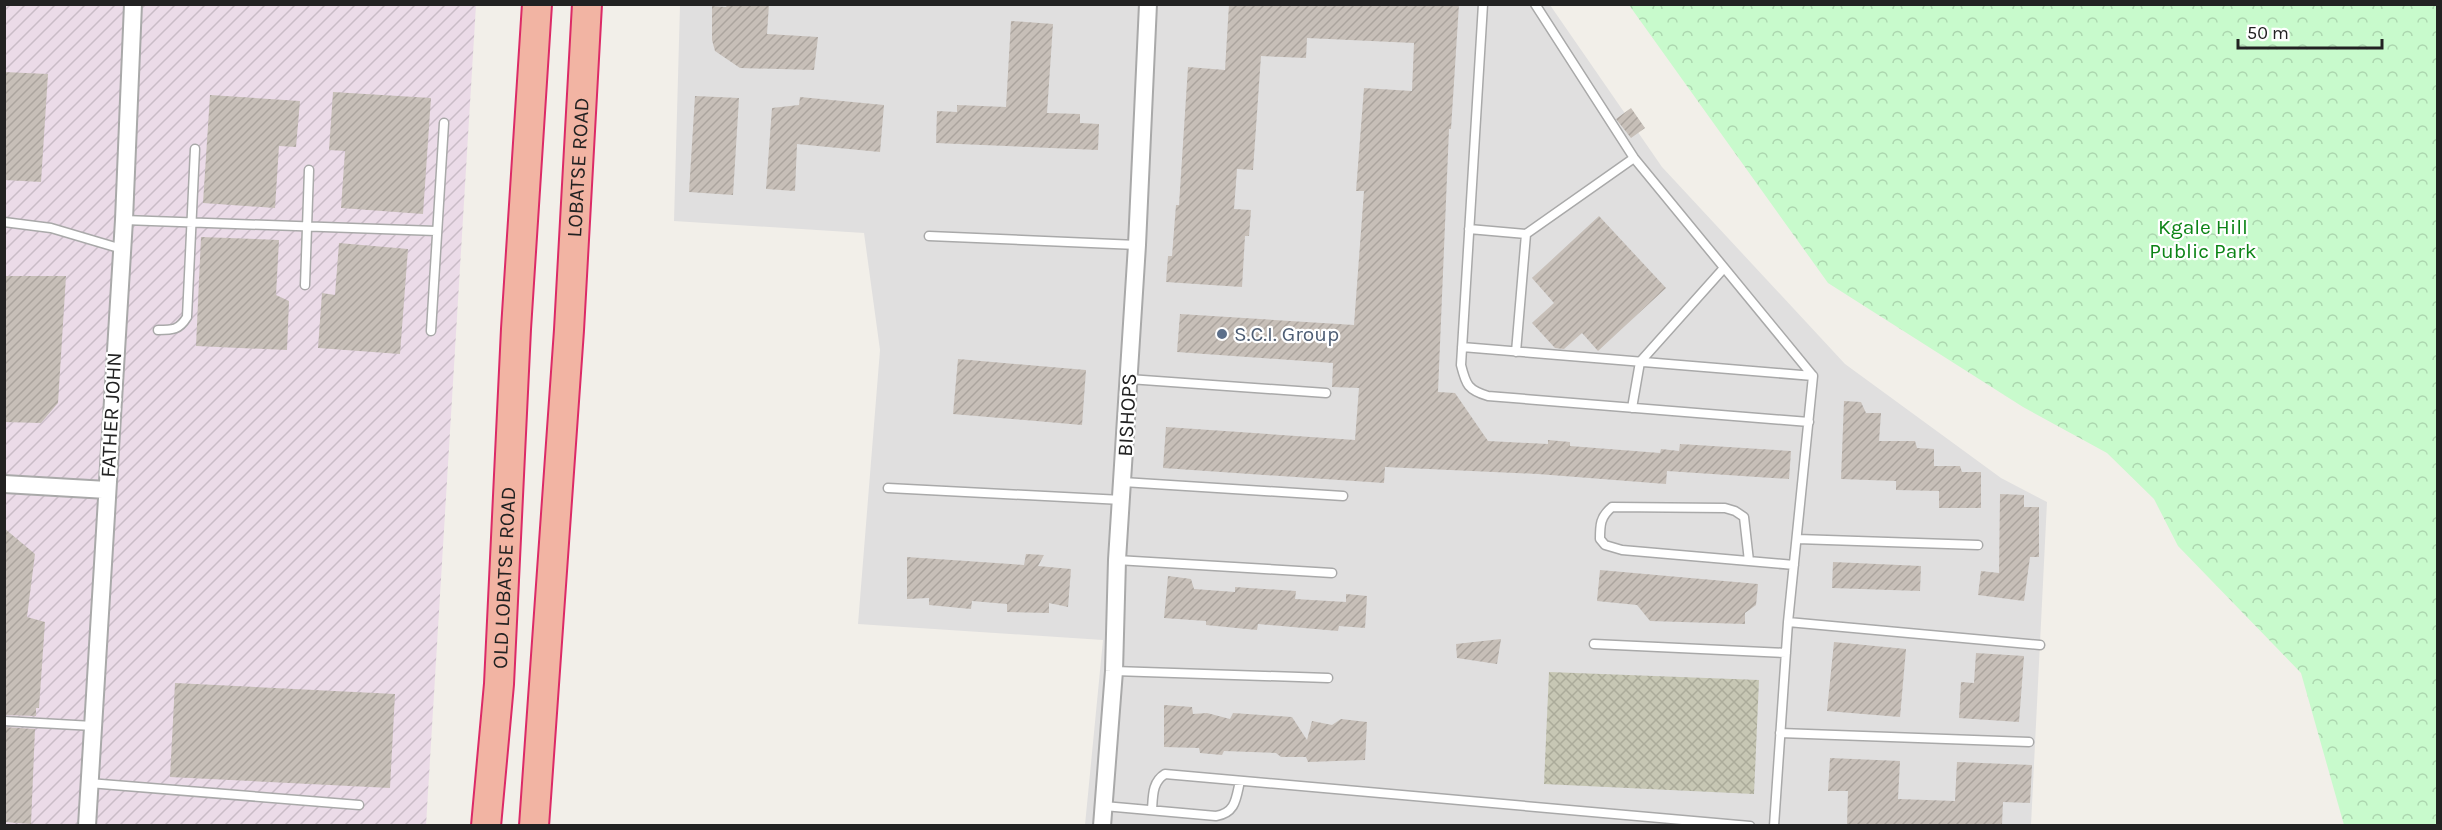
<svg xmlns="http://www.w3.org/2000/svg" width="2442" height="830" viewBox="0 0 2442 830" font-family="Karla,sans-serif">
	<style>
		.residential { fill: #e0dfdf }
		.industrial { fill: url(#industrial-furrows) }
		.construction { fill: url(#construction-cross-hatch) }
		.park { fill: url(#park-crowns) }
		.building { fill: url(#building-hatch) }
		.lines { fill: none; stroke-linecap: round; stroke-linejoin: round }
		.service-casing { stroke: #a9a9a9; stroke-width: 11 }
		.minor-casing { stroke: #a9a9a9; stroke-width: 20 }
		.trunk-casing { stroke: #dc2a67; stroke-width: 32 }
		.service { stroke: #fff; stroke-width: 8 }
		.minor { stroke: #fff; stroke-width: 16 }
		.trunk { stroke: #f2b4a3; stroke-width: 28 }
		.service-dot { fill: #5c6f8a; stroke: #fff; stroke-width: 2 }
		.labels { text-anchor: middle; stroke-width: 4.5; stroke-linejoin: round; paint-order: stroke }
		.street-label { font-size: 21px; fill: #222; stroke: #fff }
		.park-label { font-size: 21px; fill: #0c8416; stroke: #fff }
		.service-label { font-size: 21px; fill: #4e5e75; stroke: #fff; text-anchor: start }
	</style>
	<defs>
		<pattern id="industrial-furrows" width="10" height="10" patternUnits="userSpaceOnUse" patternTransform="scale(1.5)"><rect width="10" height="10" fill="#ebdbe8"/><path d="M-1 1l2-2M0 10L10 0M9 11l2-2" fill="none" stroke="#c9bcc7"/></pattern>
		<pattern id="construction-cross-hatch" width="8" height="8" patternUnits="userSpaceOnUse" patternTransform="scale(1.5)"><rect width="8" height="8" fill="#c7c7b4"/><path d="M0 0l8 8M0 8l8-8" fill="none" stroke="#abab9a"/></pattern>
		<pattern id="park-crowns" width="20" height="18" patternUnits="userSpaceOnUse" patternTransform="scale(1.5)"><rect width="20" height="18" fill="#c8facc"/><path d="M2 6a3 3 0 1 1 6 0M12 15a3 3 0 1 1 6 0" fill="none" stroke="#acd6af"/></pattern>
		<pattern id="building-hatch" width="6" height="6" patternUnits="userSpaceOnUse" patternTransform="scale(1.5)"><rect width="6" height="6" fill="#c7bfb8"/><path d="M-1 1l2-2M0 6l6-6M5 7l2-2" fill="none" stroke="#aba49e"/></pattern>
	</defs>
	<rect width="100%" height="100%" fill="#f2efe9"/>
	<!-- residential -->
	<path class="residential" d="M680 5H1550L1662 167 1845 364 2001 478 2047 502 2031 825H1085L1103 640 858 624 880 350 864 233 674 221Z"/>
	<!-- industrial -->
	<path class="industrial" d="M5 5H476L426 825 5 826Z"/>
	<!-- construction -->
	<path class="construction" d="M1549 672 1759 680 1754 794 1544 784Z"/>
	<!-- park -->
	<path class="park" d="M1629 5H2437V825H2344L2301 673 2178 546 2154 499 2107 453 2023 407 1828 283Z"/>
	<!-- building -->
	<path class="building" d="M728 4H769L767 34 818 37 814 70 740 68 715 51 712 40V6L726 7Z
		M1229 4H1459L1451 129H1449L1438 392 1455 393 1488 441 1548 444V440L1570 442V446L1660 453 1661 449 1679 451 1680 444 1791 451 1789 479 1667 471 1666 484 1538 474 1385 467 1384 483 1163 468 1166 427 1355 440 1359 388 1332 387 1333 363 1177 352 1180 314 1354 325 1364 191H1356L1364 88 1412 91 1414 43 1307 38 1306 58 1261 56 1253 170 1237 169 1234 209 1251 210 1249 236H1245L1242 287 1166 282 1168 256H1172L1176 205H1179L1188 67 1225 70Z
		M1011 21 1053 24 1047 113 1080 114V123L1099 124 1098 150 936 143 937 111 957 112V105L1006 107Z
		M4 72 48 74 41 182 4 180Z
		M333 92 431 98 423 214 341 208 345 151 329 150Z
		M210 95 300 101 296 147 279 146 275 208 203 203Z
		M695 96 739 98 733 195 689 192Z
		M800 97 884 105 880 152 797 144 795 191 766 189 772 108 799 105Z
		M1631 108 1645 128 1631 138 1616 119Z
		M1599 216 1666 288 1598 351 1582 333 1564 349 1555 348 1532 323 1554 303 1532 278Z
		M201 237 279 240 276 295 289 301 287 350 196 346Z
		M339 243 408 249 400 354 318 348 322 293 335 295Z
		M4 276H66L58 403 41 423 4 422Z
		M958 359 1086 370 1082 425 953 414Z
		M1844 401 1861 402 1866 413H1881L1879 441H1915L1917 448 1934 449V466H1960L1962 472H1981V508H1939V491L1896 490V481L1841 479Z
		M2000 494 2024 495V507H2039V557H2030L2024 601 1978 595 1981 571 1999 573Z
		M4 528 35 554 27 617 45 622 39 708H36V716L4 715Z
		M1026 554 1044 555 1038 566 1071 569 1068 607 1049 603V613L1007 612V604L972 601 971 609 929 605V598L907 599V557L1024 565Z
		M1833 562 1921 566 1920 591 1832 588Z
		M1600 570 1758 584 1756 605 1745 613V624L1650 621 1637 605 1597 601Z
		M1168 576 1191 579 1194 589 1235 592V587L1296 591 1295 599 1346 602V594L1367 596 1365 628 1339 626 1338 631 1258 624 1257 630 1206 625V621L1164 618Z
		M1501 639 1497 664 1457 658 1456 644Z
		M1834 642 1906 649 1900 717 1827 711Z
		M1976 653 2024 656 2019 722 1959 718 1961 682 1974 683Z
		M175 683 395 694 390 788 170 777Z
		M1164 705 1192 707 1193 714 1207 713 1230 719 1233 713 1292 717 1307 740 1312 721 1332 725 1341 719 1367 722 1365 760 1308 762 1306 757H1281L1276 753 1224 751 1222 755 1200 753 1199 748 1164 747Z
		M4 727 35 729 31 824 4 822Z
		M1830 758 1900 761 1898 799 1955 801 1957 762 2032 765 2030 803 2003 802 2002 825H1847L1848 791H1828Z"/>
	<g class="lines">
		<defs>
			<path id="service" d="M1483 4 1461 365C1466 385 1468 390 1488 396L1809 422
				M1535 4 1634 158 1813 376 1788 622 1774 826
				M124 220 436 231
				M4 222 51 228 122 249
				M1469 229 1526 234
				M929 236 1137 245
				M305 285 309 170
				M158 330C173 330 179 330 187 317L195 149
				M431 331 444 123
				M1462 347 1813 376
				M1516 352 1526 234 1634 158
				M1129 379 1326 393
				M1632 408 1640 362 1724 268
				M1123 482 1343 496
				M888 488 1122 500
				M1797 539 1978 545
				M1117 560 1332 573
				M1749 561 1744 517 1735 511 1725 508 1612 507C1600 517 1600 525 1600 539L1605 545 1622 550 1794 565
				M1788 622 2040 645
				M1594 644 1786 653
				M1114 671 1328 678
				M4 721 93 726
				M1780 733 2029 742
				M89 783 359 805
				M1104 806 1216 816C1236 813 1236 798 1240 781
				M1152 810C1153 796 1152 782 1165 774L1750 826"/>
			<path id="minor" d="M4 484 107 490
				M87 826 124 220 133 4
				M1102 826 1114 671 1117 560 1137 245 1148 4"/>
			<g id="trunk">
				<path id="s1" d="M486 826 499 684 516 329 537 4"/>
				<path id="s2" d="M534 826 569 330 587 4"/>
			</g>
		</defs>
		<!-- service casing -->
		<use href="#service" class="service-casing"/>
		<!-- minor casing -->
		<use href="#minor" class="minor-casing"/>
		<!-- trunk casing -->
		<use href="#trunk" class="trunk-casing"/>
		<!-- service -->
		<use href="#service" class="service"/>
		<!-- minor -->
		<use href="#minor" class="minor"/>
		<!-- trunk -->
		<use href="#trunk" class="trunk"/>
	</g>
	<!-- markers -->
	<circle class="service-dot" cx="1222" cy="334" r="6"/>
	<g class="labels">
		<!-- street labels -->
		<g class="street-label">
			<text dy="7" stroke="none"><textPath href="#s2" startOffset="660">LOBATSE ROAD</textPath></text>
			<text transform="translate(111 415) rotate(-87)" y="7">FATHER JOHN</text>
			<text transform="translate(1127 415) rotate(-87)" y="7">BISHOPS</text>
			<text dy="7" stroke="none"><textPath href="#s1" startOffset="249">OLD LOBATSE ROAD</textPath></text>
		</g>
		<!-- park labels -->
		<g class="park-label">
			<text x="2203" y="234">Kgale Hill<tspan x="2203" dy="24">Public Park</tspan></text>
		</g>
		<!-- service labels -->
		<g class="service-label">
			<text x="1234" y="341">S.C.I. Group</text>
		</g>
	</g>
	<!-- border -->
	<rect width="2442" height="830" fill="none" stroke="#222222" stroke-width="12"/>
	<!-- scale -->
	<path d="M2238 39v9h144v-9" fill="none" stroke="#222222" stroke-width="3"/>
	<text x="2247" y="39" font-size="18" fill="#222222" stroke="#ffffff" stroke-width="4.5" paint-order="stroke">50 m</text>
</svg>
